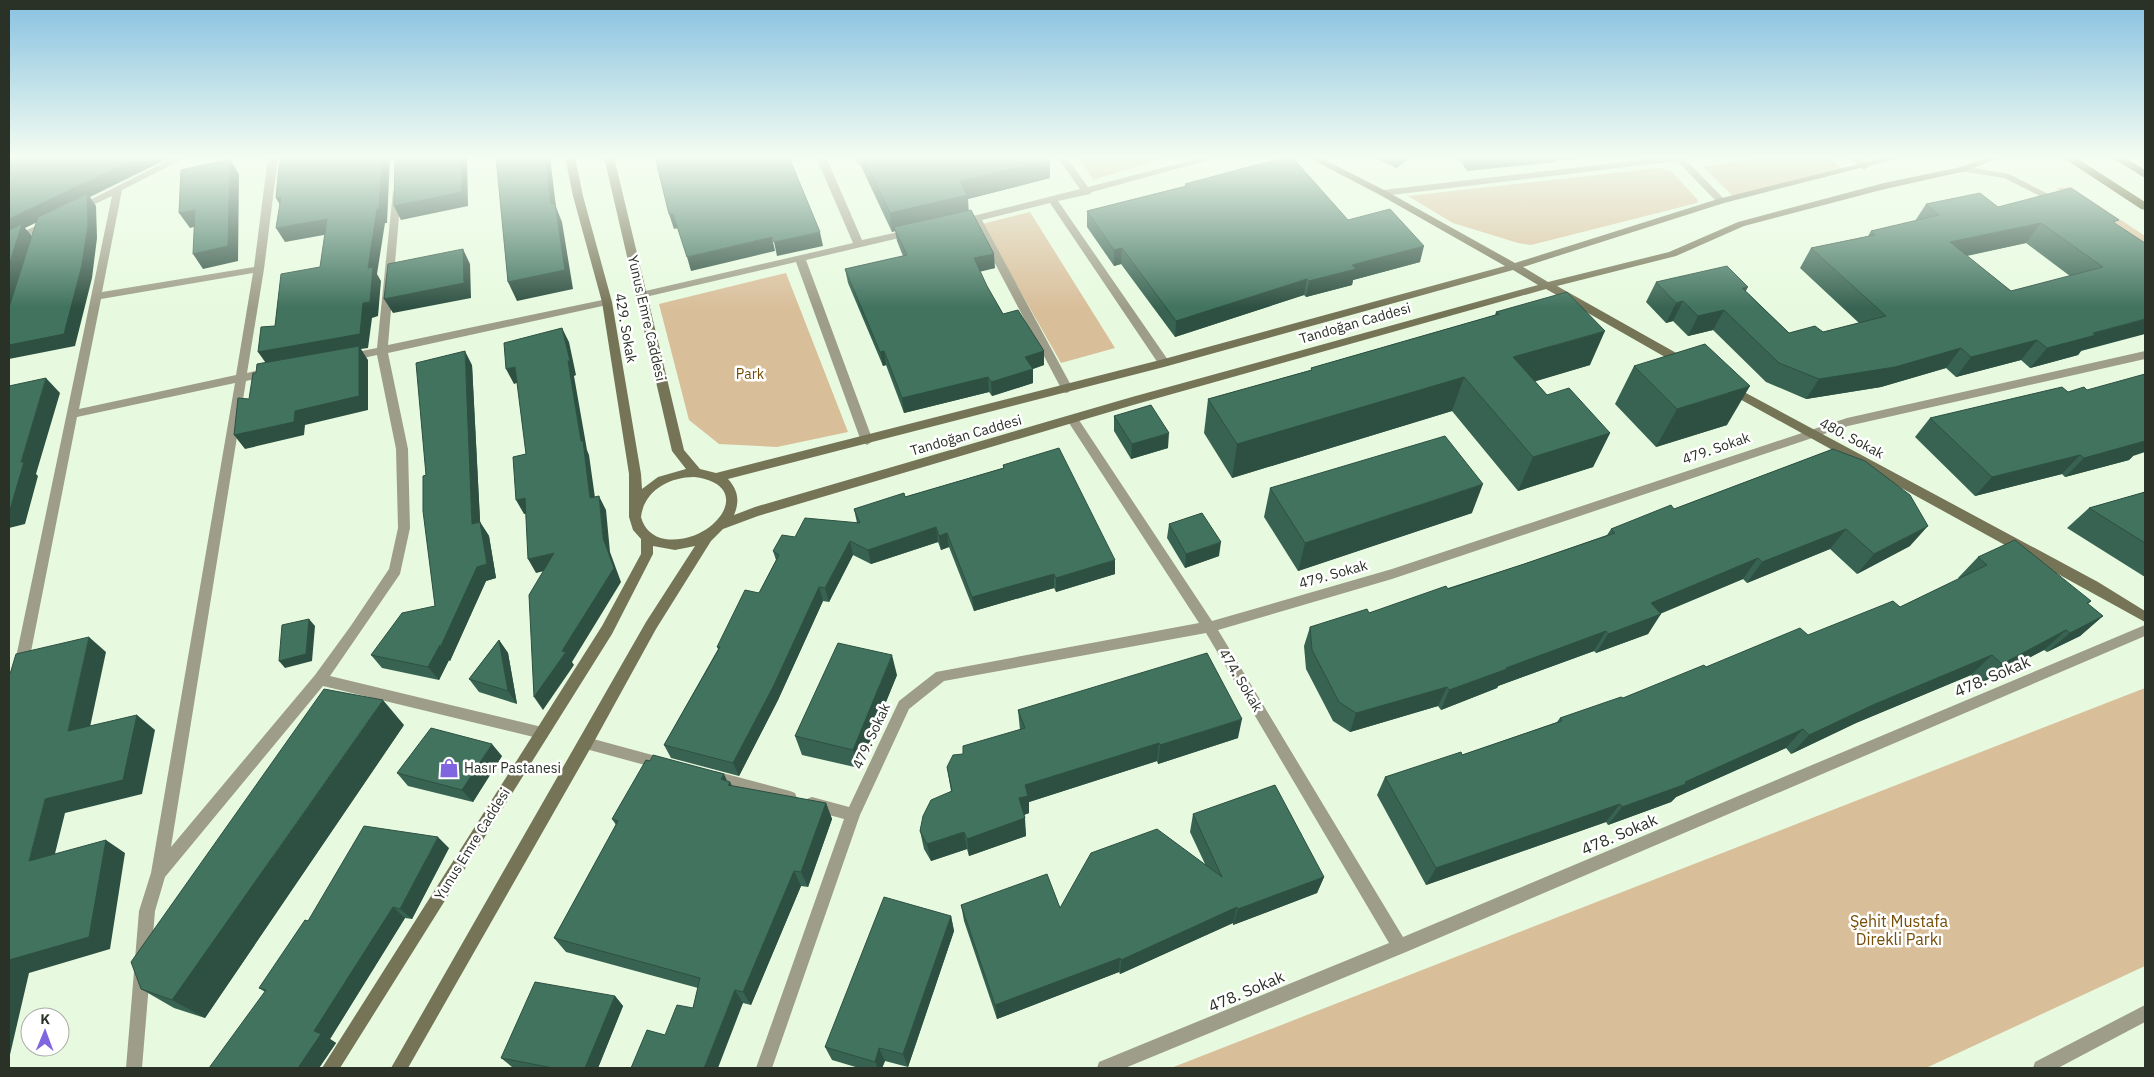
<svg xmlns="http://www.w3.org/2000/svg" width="2154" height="1077" viewBox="0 0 2154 1077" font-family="'IBM Plex Sans',sans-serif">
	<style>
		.green { fill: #d9be9a }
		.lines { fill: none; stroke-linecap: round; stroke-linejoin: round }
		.street { fill: #9e9d89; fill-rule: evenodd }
		.secondary { fill: #767457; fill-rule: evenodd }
		.highway { fill: #423f12; fill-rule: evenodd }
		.wall { fill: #386352; fill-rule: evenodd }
		.shaded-wall { fill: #2e5042 }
		.building { fill: #41735f; stroke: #2e5042; fill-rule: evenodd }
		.labels { text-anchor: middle; stroke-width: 5; stroke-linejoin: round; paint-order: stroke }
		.street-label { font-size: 14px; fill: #2a3127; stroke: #fff }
		.park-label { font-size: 14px; fill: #754d07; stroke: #fff }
		.poi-label { font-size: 14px; fill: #2a3127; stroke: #fff; text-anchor: start }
		.near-street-label { font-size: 16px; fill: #2a3127; stroke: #fff }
		.near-park-label { font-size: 16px; fill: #754d07; stroke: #fff }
	</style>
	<rect width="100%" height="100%" fill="#e7fadf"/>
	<!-- green -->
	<path class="green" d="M1084 157H1170L1093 180 1080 158Z
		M1766 157H1829L1841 169 1733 196 1703 167Z
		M1659 168 1671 171 1698 200 1697 203 1531 245 1518 243 1453 223 1408 196Z
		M2071 187 2145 236V249L2056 188Z
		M1030 212 1115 348 1061 363 982 224Z
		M786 273 848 432 777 447 719 444 689 420 659 304Z
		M2145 688V966L1926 1068H1171Z"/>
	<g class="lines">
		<!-- street -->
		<path class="street" d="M175 157H187L122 190 102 292 254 267 268 157H278L264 269 247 373 268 368 274 372 272 375 246 381 171 847 315 675 350 627 389 569 398 528 396 449 377 355 350 361 345 357 346 354 377 348 393 191 396 190 401 193 388 345 607 299 612 302 607 305 388 353 408 449 410 528 400 574 330 676 542 727 547 729 549 733 547 737 542 739 323 686 165 877 155 911 142 1068H126L139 911 151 873 235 383 77 417 28 667 26 671 21 673 16 671 14 667 112 196 82 210 79 211 74 208ZM253 273 236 375 79 409 101 299Z
			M816 157H826L862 240 912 229 917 232 912 235 806 260 873 441 867 445 861 441 796 262 641 298 636 295 641 292 853 243Z
			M1057 157H1066L1088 187 1204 157H1220L1092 192 1090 194 1058 201 1168 360 1170 363 1168 366H1160L1050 203 982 220 1073 389 1067 393 1063 392 973 222 960 225 955 222 957 220 1080 189Z
			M1665 157H1695L1686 160 1724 199V203H1718L1677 161 1383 196 1378 193 1383 190Z
			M1849 157H1859L1869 167 1864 170Z
			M1963 166 2009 174 2064 202 2062 204H2056L2004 178 1960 171V167Z
			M49 220 54 223 52 225 9 245V238Z
			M2145 351V359L1848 426 1392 579 1218 630 1403 937 2145 625V636L1406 952 1125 1068H1097L1099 1062 1389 943 1206 633 944 681 909 709 860 815 772 1068H756L844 819 807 809 805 804 807 799 812 797 849 807 899 701 936 672 1199 623 1069 423 1067 420 1069 417H1077L1212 621 1392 569 1847 418Z
			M586 737 667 759 672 760 674 765 672 770 667 771 586 749 581 747 579 743 581 739Z
			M715 771 790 791 795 793 797 798 795 803 790 805 715 785 710 783 708 778 710 773Z
			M2145 1005V1022L2058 1068H2033L2035 1062Z"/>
		<!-- secondary -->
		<path class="secondary" d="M565 157H575L583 196 612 302 641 474 642 489 658 477 686 469 672 451 604 157H614L684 450 700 469 716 473 1164 359 1505 266 1380 195 1307 157H1319L1386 191 1515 263 1718 199 1887 157H1903L1724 203 1523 267 1548 282 1669 252 1738 222 1884 183 1961 167 1988 157H2002L1966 171 1885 189 1744 226 1676 256 1557 286 1687 359 1689 362 1687 365H1679L1546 289 1133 405 758 516 723 529 711 541 656 629 590 749 408 1068H391L646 622 695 546 675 550 653 546V554L612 634 340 1068H322L602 626 641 554V539L633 530 629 517V474L602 302 573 196ZM1513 270 1538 285 1132 397 755 507 734 515C740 501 738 490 728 479L1164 367ZM694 477C759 485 713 546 665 539 653 537 644 529 641 517 644 491 669 477 694 477Z
			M1731 385 2098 582 2145 611V622L1727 392 1725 389Z"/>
		<!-- highway -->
		<path class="highway" d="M2062 157H2075L2145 202V210L2141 209Z
			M2111 157H2124L2145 170V178Z"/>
	</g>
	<!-- wall -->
	<path class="wall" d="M854 157H1048L1050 160V178L968 199V210L995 268 980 271 987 286 1003 314 1044 351V365L1033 369V383L992 396 989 392 904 413 886 365 883 366 848 283 845 269 903 256 897 241 895 231 892 232 860 164H858Z
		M1373 157H1412L1396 168Z
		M1458 157H1558L1556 162 1467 171Z
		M1563 157H1598L1562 161Z
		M1185 184 1348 220 1420 262 1353 280 1352 285 1306 297 1304 295 1175 337 1121 264 1114 266 1087 227V211L1185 186Z
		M1926 204 1998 207 2116 224 2081 351 2078 355 2030 368 2021 360 1956 377 1946 368 1881 387 1806 399 1766 382 1713 330 1688 336 1673 321 1666 323 1646 302 1656 282 1746 291 1789 333 1823 332 1859 323 1800 268 1811 248 1868 236 1871 231 1915 221ZM2026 243 2070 276 2011 291 1967 256Z
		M1496 312 1590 365 1535 381 1547 395 1610 433 1593 467 1518 491 1452 411 1232 478 1204 433 1208 399 1311 370V368L1495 315Z
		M472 365 480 522 489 536 496 578 486 581 450 661 449 660 439 680 382 668 371 655 435 606 426 475Z
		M1634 366 1727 425 1656 447 1615 404Z
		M1114 416 1168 448 1131 459 1114 431Z
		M1930 418 2133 456 2129 460 2065 477 2062 474 1975 496 1915 437Z
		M1833 449 1910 546 1857 574 1830 549 1747 583 1743 579 1660 614 1648 634 1596 653 1594 651 1498 686 1497 688 1441 710 1438 706 1350 732 1333 721 1306 669 1304 646 1310 627 1369 613 1524 564 1607 535 1611 529 1674 509Z
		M1003 465 1115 574 1056 592 1054 588 974 611 949 547 941 550 938 542 871 564 853 555 829 602 823 601 778 700 739 776 671 758 664 745 718 649 717 647 759 593 776 560 773 551 795 537 857 523 854 509 905 497 1003 468Z
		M1270 488 1472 513 1298 571 1264 517Z
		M2145 492V577L2067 528 2089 508Z
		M1169 524 1219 556 1185 568 1167 538Z
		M1978 557 2091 601 2088 604 2103 616 2080 636 2047 652 2044 650 1981 683 1971 675 1856 723 1791 754 1786 748 1676 797 1671 802 1608 825 1606 822 1426 885 1377 795 1385 777 1462 755 1557 722 1560 718 1623 698 1706 667 1900 607 1959 579 1958 578Z
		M499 640 508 653 517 704 479 692 469 679Z
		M897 675 859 768 802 755 795 736Z
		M1018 710 1238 738 1158 764 1157 761 1029 802V813L1024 815 1026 836 969 856 967 849 931 861 924 849 920 831 951 791 947 767 963 754 1020 730Z
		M404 725 205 1018 174 1008 141 989Z
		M502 756 473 802 408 786 397 773Z
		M727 781 730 782 732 786 826 803 832 819 808 887 801 886 751 1005 743 1003 665 1035 693 1008 698 988 566 952 554 938 616 825 612 819Z
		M1193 814 1324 877 1317 893 1233 925V923L1120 974 1119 972 997 1019 964 921 961 905 1060 908 1205 864 1190 832Z
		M449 848 412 919 405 918 330 1039 336 1043 319 1068 265 992 259 988 308 921Z
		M951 916 954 931 908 1067 885 1061 882 1068H859L832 1060 825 1047Z
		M615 996 623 1006 598 1068H519L512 1067 501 1058Z"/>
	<!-- shaded-wall -->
	<path class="shaded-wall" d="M138 157H171L90 197 96 206 97 238 92 278 75 346 9 359V345L87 198 25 228 32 236 9 310V219Z
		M382 157H390L387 223H385L377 274 381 281 378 316 372 318 368 348 361 349 368 360V410L305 425 304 435 245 449 234 435 268 366 258 352 368 268Z
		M461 157H467L468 206 401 220 394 206Z
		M545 157H550L556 207 562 222 573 289 517 301 508 282 551 204Z
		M857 157H859L860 164H858Z
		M1398 157H1412L1396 168Z
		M230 159 239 174 238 261 203 269 193 254Z
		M1050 160V178L968 199 969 214 894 227 895 231 892 232 890 213 960 181Z
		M281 197 284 212 276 198Z
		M195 210 205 224 190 228 179 213Z
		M669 214H673L678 228 674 229Z
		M327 219 335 233 285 242 276 228Z
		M2041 223 2026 243 1936 262 1950 242Z
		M820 232 823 246 777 256 774 242Z
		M772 237 775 251 691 271 687 257Z
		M1424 246 1420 262 1353 280 1352 285 1306 297 1309 281 1352 265Z
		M1122 248 1121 264 1114 266V250Z
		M463 249 470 264 471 298 393 313 384 299Z
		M994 254 995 268 975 273 974 258Z
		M1307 279 1304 295 1175 337 1176 321Z
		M1748 287 1737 307 1742 288Z
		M1683 301 1673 321 1666 323 1676 303Z
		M1724 310 1713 330 1688 336 1698 316Z
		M2145 319V334L2081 351 2078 355 2030 368 2047 348 2093 333Z
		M562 328 569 342 576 375 574 376 587 450 589 455 597 512 590 498Z
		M1605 331 1590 365 1500 392 1513 357Z
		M2037 340 2021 360 1956 377 1971 357Z
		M1961 348 1946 368 1881 387 1806 399 1819 379Z
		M465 351 472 365 481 538 472 524Z
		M884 351 886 365 883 366 880 352Z
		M1044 351V365L1026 371 1025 357Z
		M515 367 522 381 514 384 506 369Z
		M1033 369V383L992 396 991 382Z
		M988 377 989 392 904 413 902 398Z
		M1464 377 1452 411 1232 478 1237 444Z
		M46 378 60 393 36 474 38 476 25 524 9 528V511L21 462Z
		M1750 386 1727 425 1656 447 1677 409Z
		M1169 433 1168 448 1131 459 1132 444Z
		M1610 433 1593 467 1518 491 1533 457Z
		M2145 439V452L2133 456 2129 460 2065 477 2084 458Z
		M2080 455 2062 474 1975 496 1992 477Z
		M1483 484 1472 513 1298 571 1305 543Z
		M599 496 606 510 610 552 621 582 572 662 574 665 543 710 534 697 562 651 603 538Z
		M525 498 533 512 524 514 516 500Z
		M480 522 489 536 496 578 486 581 450 661 449 660 439 680 428 667Z
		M1928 526 1910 546 1857 574 1874 554Z
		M936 527 938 542 871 564 868 550Z
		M1846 529 1830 549 1747 583 1762 562Z
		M947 533 949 547 941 550 939 536Z
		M850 541 853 555 829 602 825 588Z
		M1221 542 1219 556 1185 568 1186 554Z
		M554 553 561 567 536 573 528 559Z
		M1758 558 1743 579 1649 618 1661 614 1648 634 1596 653 1608 634 1651 603Z
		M1115 560V574L1056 592V578Z
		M1054 574V588L974 611 972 597Z
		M819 587 823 601 778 700 739 776 733 763Z
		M2103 616 2080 636 2047 652 2070 633Z
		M309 619 315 626 312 661 285 668 279 661Z
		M2066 630 2044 650 1981 683 2002 664Z
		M1606 631 1594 651 1498 686 1497 688 1441 710 1449 690 1506 668Z
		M89 637 106 652 86 746 68 731Z
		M499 640 508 653 517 704 508 691Z
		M892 655 897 675 859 768 853 750Z
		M1992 655 1971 675 1856 723 1791 754 1809 735 1875 704Z
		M1447 687 1438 706 1350 732 1356 713Z
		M383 700 404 725 205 1018 172 1000Z
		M137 715 155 730 142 794 65 813 50 874 29 861 45 799Z
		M1242 719 1238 738 1158 764 1160 745Z
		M1803 729 1786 748 1676 797 1671 802 1608 825 1622 807 1685 782Z
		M1159 743 1157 761 1029 802V813L1021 816 1019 798 1025 785Z
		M492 744 502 756 473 802 462 790Z
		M724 774 729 785 730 782 738 798 721 779Z
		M826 803 832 819 808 887 801 872Z
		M1620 804 1606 822 1426 885 1436 868Z
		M1025 818 1026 836 969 856 967 839Z
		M964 832 967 849 931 861 927 844Z
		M438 837 449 848 412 919 400 909Z
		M106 840 125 853 110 949 29 973 9 1059V960Z
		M794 871 801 886 751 1005 743 992Z
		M1324 877 1317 893 1233 925 1238 909Z
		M393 907 405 918 330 1039 336 1043 319 1068H298L314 1031Z
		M1237 907 1233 923 1120 974 1121 960Z
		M951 916 954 931 908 1067 903 1054Z
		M1120 958 1119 972 997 1019 995 1005Z
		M735 990 743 1003 718 1068H704Z
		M615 996 623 1006 598 1068H585Z
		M879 1048 885 1061 882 1068H878L875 1062Z"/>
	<!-- building -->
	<path class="building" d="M9 157H138L9 219Z
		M282 157H382L379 209H377L368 268 373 267 370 302 363 303 360 334 258 352 261 327 275 326 281 274 320 267 327 219 276 228 281 197 276 198 279 167Z
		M395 157H461L462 192 394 206Z
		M496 157H545L551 204 555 203 565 270 508 282Z
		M655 157H789L820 232 774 242 772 237 687 257 673 214H669Z
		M863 157H1048L1050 160 960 181 967 195 890 213Z
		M1286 157H1292L1348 220 1390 209 1424 246 1352 265 1356 269 1309 281 1307 279 1176 321 1122 248 1114 250 1087 211 1187 186 1185 184Z
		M230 159 228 246 193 254 195 210 179 213 181 170Z
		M2071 188 2119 220 2113 222 2145 243V319L2093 333 2096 335 2047 348 2037 340 1971 357 1961 348 1895 367 1819 379 1779 363 1724 310 1698 316 1683 301 1676 303 1656 282 1727 266 1748 287 1742 288 1789 333 1815 326 1823 332 1886 316 1811 248 1875 235 1871 231 1939 215 1926 204 1980 193 1998 207ZM2041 223 2103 267 2011 291 1950 242Z
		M87 194 88 225 82 265 64 334 9 345V307L38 217Z
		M971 210 994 254 974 258 987 286 1003 314 1018 310 1044 351 1025 357 1033 369 991 382 988 377 902 398 884 351 880 352 845 269 907 255 894 227Z
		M22 224 9 265V230Z
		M463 249 464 283 384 299 388 264Z
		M1567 292 1605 331 1513 357 1547 395 1569 388 1610 433 1533 457 1464 377 1237 444 1208 399 1312 370 1311 368 1499 314 1496 312Z
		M562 328 570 361H568L581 441H583L590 498 599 496 603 538 614 568 562 651 566 652 534 697 529 595 554 553 528 559 525 498 516 500 513 457 526 454 515 367 506 369 504 343Z
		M1705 344 1750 386 1677 409 1634 366Z
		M359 346V396L295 411 294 422 234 435 238 398 249 399 253 373H256L257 364Z
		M465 351 472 524 480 522 487 564 477 567 440 648V645L428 667 371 655 402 613 435 606 423 511V476L426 475 416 363Z
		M2145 374V441L2084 458 2080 455 1992 477 1930 418 2062 387 2068 392 2084 387 2087 390Z
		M46 378 21 462H24L10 510 9 511V386Z
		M1151 405 1169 433 1132 444 1114 416Z
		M1445 436 1483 484 1305 543 1270 488Z
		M1059 448 1115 560 1056 578 1054 574 972 597 947 533 939 536 936 527 868 550 850 541 825 588 819 587 773 687 733 763 664 745 720 647H717L745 590 759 593 779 555 773 551 782 535 795 537 805 518 860 523 854 509 904 493 905 497 1004 468 1003 465Z
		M1833 449 1865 461 1910 495 1928 526 1874 554 1846 529 1762 562 1758 558 1651 603 1661 614 1608 634 1606 631 1506 668 1507 669 1449 690 1447 687 1356 713 1339 702 1312 650 1310 627 1367 609 1369 613 1446 586 1448 589 1524 564 1615 533 1611 529 1671 505 1674 509Z
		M2145 492V543L2089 508Z
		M1202 513 1221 542 1186 554 1169 524Z
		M2015 540 2091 601 2087 603 2103 616 2070 633 2066 630 2002 664 1992 655 1875 704 1809 735 1803 729 1685 782 1686 784 1622 807 1620 804 1436 868 1385 777 1461 752 1462 755 1562 721 1560 718 1621 697 1623 698 1704 665 1706 667 1800 628 1808 635 1893 601 1900 607 1987 565 1978 557Z
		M309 619 306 654 279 661 282 625Z
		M89 637 68 731 137 715 123 780 45 799 29 861 106 840 89 937 9 960V675L10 674 16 654Z
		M499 640 508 691 469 679Z
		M838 643 892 655 853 750 795 736Z
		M1207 653 1242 719 1160 745 1159 743 1025 785 1028 796 1019 798 1025 818 967 839 964 832 927 844 920 831 923 816 931 800 952 791 947 767 953 755 963 754V746L1025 728 1018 710Z
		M324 689 383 700 172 1000 141 989 131 962Z
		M431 728 492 744 462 790 397 773Z
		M653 755 724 774 721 779 730 782 728 785 826 803 801 872 794 871 743 992 735 990 704 1068H631L647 1030 665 1035 677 1005 693 1008 700 978 554 938 618 821 612 819 646 760 650 761Z
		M1275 785 1324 877 1238 909 1237 907 1121 960 1120 958 995 1005 961 905 1047 874 1060 908 1091 853 1157 829 1222 877 1193 814Z
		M364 826 438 837 400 909 393 907 314 1031 321 1034 298 1068H209L266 990 259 988 305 920 308 921Z
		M884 897 951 916 903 1054 879 1048 875 1062 825 1047Z
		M535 982 615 996 585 1068H553L501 1058Z"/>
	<!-- sky -->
	<linearGradient id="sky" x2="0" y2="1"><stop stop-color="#87c1e1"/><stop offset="0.51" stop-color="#f4fdf1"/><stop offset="1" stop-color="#f4fdf1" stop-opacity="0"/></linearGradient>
	<rect width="2154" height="308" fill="url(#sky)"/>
	<!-- icons -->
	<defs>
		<symbol id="shop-bare" viewBox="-9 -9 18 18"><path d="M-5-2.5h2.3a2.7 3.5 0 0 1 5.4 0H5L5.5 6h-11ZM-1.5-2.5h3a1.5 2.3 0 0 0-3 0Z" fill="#8065e0" stroke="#fff" stroke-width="2.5" paint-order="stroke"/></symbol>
	</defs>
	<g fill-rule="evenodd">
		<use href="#shop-bare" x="435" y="754" width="28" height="28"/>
	</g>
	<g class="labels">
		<!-- street labels -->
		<g class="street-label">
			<text transform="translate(647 318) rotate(77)" y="5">Yunus Emre Caddesi</text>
			<text transform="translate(1355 323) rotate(-16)" y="5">Tandoğan Caddesi</text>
			<text transform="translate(626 328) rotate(80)" y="5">429. Sokak</text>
			<text transform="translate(966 435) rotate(-16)" y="5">Tandoğan Caddesi</text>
			<text transform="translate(1852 438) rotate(28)" y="5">480. Sokak</text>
			<text transform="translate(1716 448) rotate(-19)" y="5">479. Sokak</text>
			<text transform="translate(1333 574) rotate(-16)" y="5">479. Sokak</text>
			<text transform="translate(1241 680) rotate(59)" y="5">474. Sokak</text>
			<text transform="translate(871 736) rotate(-65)" y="5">479. Sokak</text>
			<text transform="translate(472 844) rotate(-58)" y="5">Yunus Emre Caddesi</text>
		</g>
		<!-- park labels -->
		<g class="park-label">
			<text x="750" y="379">Park</text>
		</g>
		<!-- poi labels -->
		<g class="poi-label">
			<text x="464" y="773">Hasır Pastanesi</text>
		</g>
		<!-- near-street labels -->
		<g class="near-street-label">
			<text transform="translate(1992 676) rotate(-23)" y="6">478. Sokak</text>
			<text transform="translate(1619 834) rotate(-23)" y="6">478. Sokak</text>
			<text transform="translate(1246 991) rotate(-23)" y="6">478. Sokak</text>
		</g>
		<!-- near-park labels -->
		<g class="near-park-label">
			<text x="1899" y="927">Şehit Mustafa<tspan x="1899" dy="18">Direkli Parkı</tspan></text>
		</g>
	</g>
	<!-- border -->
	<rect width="2154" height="1077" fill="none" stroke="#2a3127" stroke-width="20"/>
	<!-- north arrow -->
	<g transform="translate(45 1032) rotate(1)"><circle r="24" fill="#ffffff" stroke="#aaada9"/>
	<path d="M0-4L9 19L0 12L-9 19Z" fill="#8065e0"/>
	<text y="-8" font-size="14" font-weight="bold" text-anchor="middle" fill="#2a3127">K</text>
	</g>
</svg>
